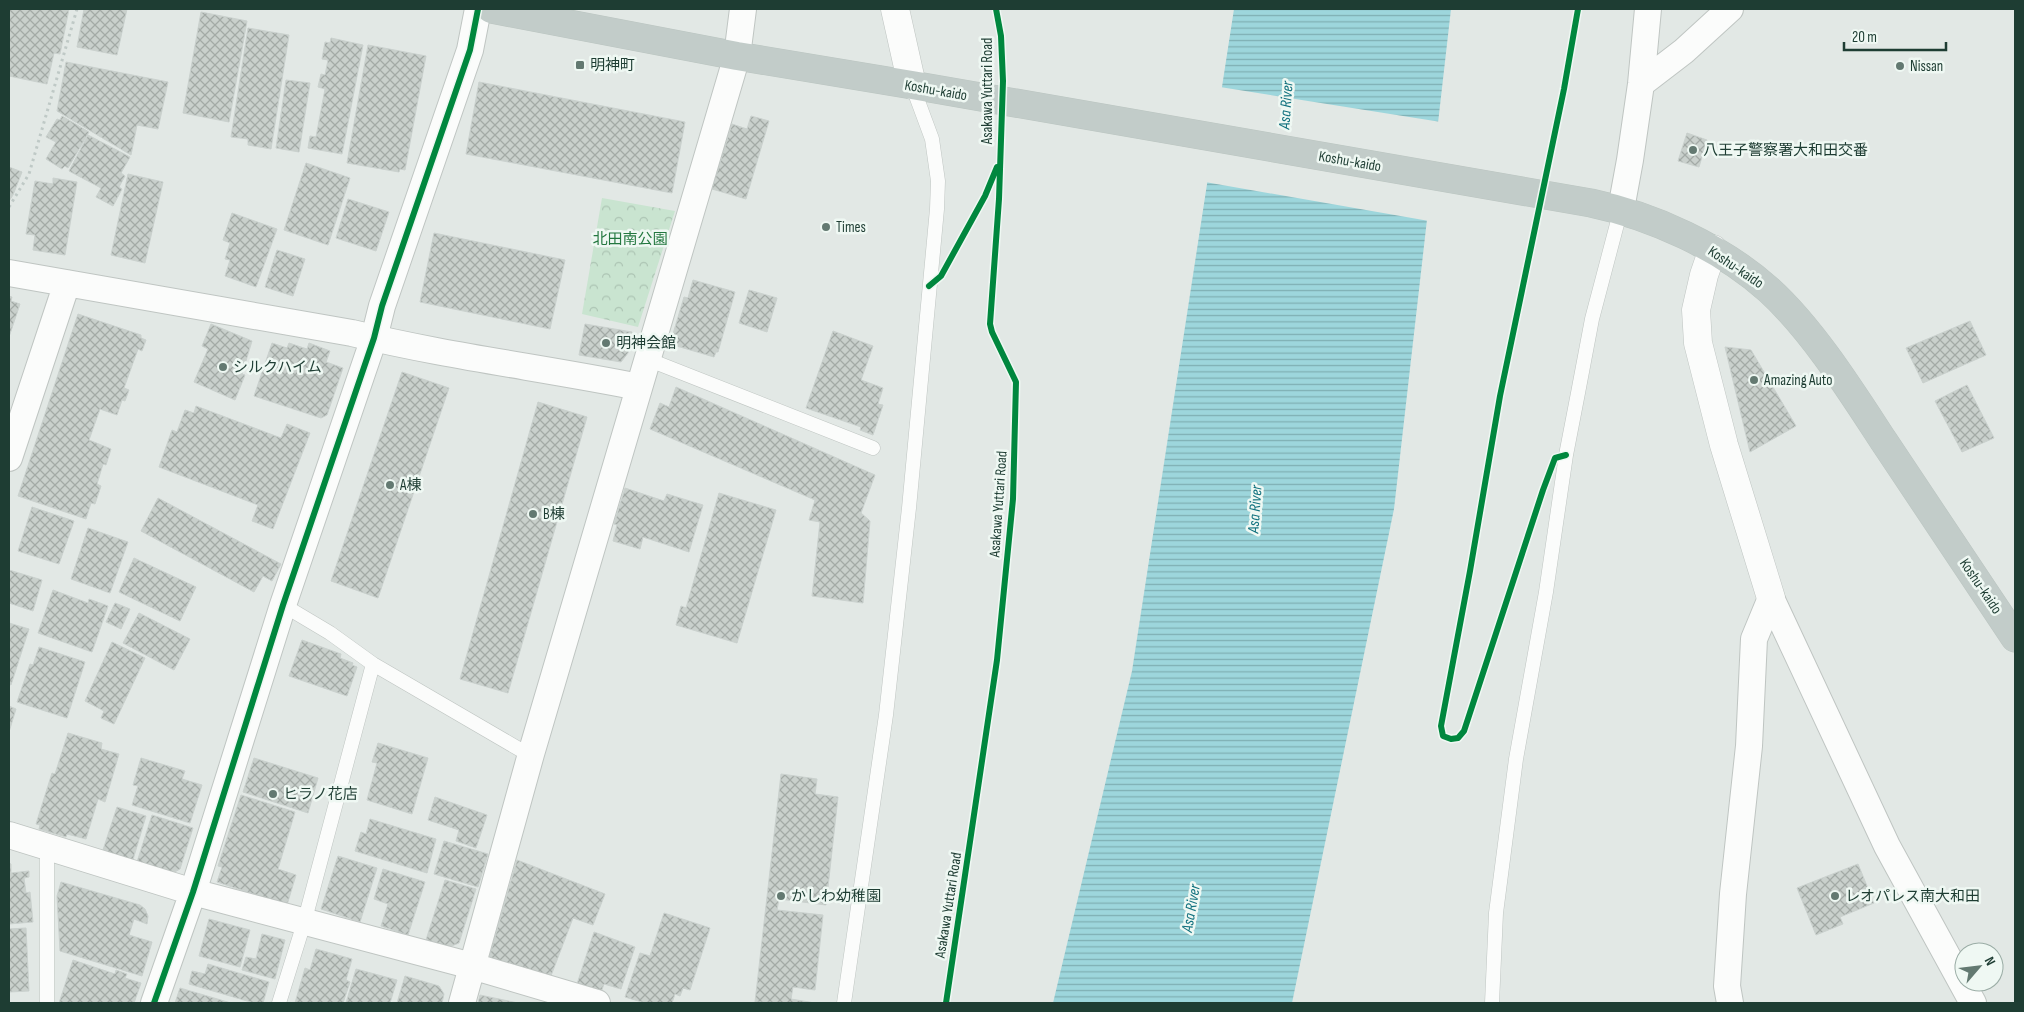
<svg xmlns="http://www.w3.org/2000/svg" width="2024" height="1012" viewBox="0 0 2024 1012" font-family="'Sofia Sans Condensed','Noto Sans JP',sans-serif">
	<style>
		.park { fill: url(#park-crowns) }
		.water { fill: url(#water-rules) }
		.pier { fill: #e2e8e5 }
		.building { fill: url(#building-cross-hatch); stroke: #cad1ce }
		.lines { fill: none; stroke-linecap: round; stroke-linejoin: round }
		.service-casing { stroke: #bfc5c2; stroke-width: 15 }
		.minor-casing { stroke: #bfc5c2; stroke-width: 28 }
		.tertiary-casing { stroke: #bfc5c2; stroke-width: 29 }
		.trunk-casing { stroke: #bbc5c1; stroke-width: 29 }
		.path { stroke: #bfc9c6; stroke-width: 3; stroke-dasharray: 2.5 4; stroke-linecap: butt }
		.service { stroke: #fbfcfb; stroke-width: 14 }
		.minor { stroke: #fbfcfb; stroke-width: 26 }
		.tertiary { stroke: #fbfcfb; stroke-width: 28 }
		.trunk { stroke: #c2ccc9; stroke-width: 28 }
		.cycleway-casing { stroke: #eff8f3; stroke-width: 9 }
		.cycleway { stroke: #00873e; stroke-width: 6 }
		.poi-dot { fill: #637971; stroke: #eff8f3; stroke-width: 2 }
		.labels { text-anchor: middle; stroke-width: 5; stroke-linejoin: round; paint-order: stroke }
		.poi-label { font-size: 15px; fill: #1e3d33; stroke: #eff8f3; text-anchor: start }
		.street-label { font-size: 15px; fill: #1e3d33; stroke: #eff8f3 }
		.park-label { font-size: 15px; fill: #247840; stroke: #eff8f3 }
		.water-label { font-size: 16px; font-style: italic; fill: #12727f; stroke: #eff8f3 }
	</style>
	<defs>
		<pattern id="park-crowns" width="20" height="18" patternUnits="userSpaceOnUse" patternTransform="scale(1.25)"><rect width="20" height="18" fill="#c9e4d0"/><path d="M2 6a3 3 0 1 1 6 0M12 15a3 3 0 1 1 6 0" fill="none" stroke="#acc4b3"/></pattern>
		<pattern id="water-rules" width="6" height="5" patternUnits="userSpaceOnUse" patternTransform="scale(1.25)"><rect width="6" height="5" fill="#9dd6dc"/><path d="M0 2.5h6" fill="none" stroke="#7fafb3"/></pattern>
		<pattern id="building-cross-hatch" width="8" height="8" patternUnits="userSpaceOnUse" patternTransform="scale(1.25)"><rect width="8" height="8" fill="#c9d0cc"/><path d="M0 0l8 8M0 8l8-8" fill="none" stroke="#a3aaa6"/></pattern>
	</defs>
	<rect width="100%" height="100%" fill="#e2e8e5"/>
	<!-- park -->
	<path class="park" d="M602 198 675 211 638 327 582 314Z"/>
	<!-- water -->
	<path class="water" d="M1234 9H1451L1394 509 1292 1003H1053L1132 671Z"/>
	<!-- pier -->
	<path class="pier" d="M1220 87 1441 122 1429 221 1205 182Z"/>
	<!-- building -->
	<path class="building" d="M9 9H69L60 54 54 53 47 84 9 76Z
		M84 9H127L117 55 77 47Z
		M201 12 247 21 229 122 183 113Z
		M248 28 289 35 271 149 248 145V139L231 137Z
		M331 38 363 45 342 154 308 148 310 136 316 137 325 89 318 87 321 74 325 75 328 60 322 59 325 42 330 43Z
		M368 45 426 56 405 170 400 169 399 172 347 163Z
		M66 62 168 82 158 129 137 125 131 155 57 111Z
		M286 80 310 83 299 152 276 148Z
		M479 82 685 122 672 193 466 154Z
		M62 116 89 132 68 168 65 166 62 169 46 159 56 142 46 137 57 119 60 120Z
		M751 116 769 121 746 199 712 189 732 124 747 129Z
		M1687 133 1707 140 1699 167 1678 161Z
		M88 135 130 157 121 173 125 176 119 187 122 189 113 206 96 197 101 188 69 171Z
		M306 163 350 178 328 245 284 230Z
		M9 167 22 172 13 195 9 201Z
		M128 174 163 182 145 263 111 255Z
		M53 178 77 182 65 255 33 250 35 235 26 234 35 181 53 184Z
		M348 199 389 212 376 251 336 238Z
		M232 213 277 229 256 287 225 276 230 260 225 259 230 243 223 240Z
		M434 233 565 260 550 329 420 302Z
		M277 250 305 259 293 296 265 287Z
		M693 280 735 292 718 352H716L714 357 670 344 684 297 688 298Z
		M749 290 777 298 767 332 739 323Z
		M9 296 12 297 11 301 20 304 9 337Z
		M78 314 141 335V338L146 340 142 351 138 349 124 388 129 390 125 401 122 400 117 415 100 409 89 440 111 449 106 465 103 464 97 484 101 486 95 504 91 503 86 519 18 496Z
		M1970 321 1986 355 1923 383 1906 348Z
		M211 324 252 341 242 374 245 375 235 400 194 382 208 349 202 346Z
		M585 324 632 332 628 353 621 362 579 355Z
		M833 331 873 346 861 380 883 388 878 404 883 405 873 435 860 430 861 427 806 408Z
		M272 343 287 348 289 343 307 349 309 343 330 351 326 362 343 368 327 415 321 418 254 396Z
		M1725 347 1751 350 1796 426 1750 452Z
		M402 372 449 388 378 598 331 581Z
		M1967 385 1994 438 1962 452 1935 401Z
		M676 387 875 475 861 513 870 521 863 603 812 596 820 522 809 520 815 500 650 429 660 403 669 407Z
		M538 402 587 417 508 693 460 679Z
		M196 406 281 438 287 424 310 433 273 529 252 521 258 505 159 467 172 430 177 432 185 410 194 413Z
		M625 488 664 501 667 494 703 505 689 552 643 537 640 549 613 541 617 525 614 524Z
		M719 493 776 510 737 643 676 625 681 606 686 608Z
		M158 498 281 564 272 581 263 576 254 592 141 531Z
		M32 507 74 521 59 564 18 551Z
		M88 528 128 542 110 593 71 579Z
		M134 558 196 587 180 621 119 592Z
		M9 570 42 580 33 611 9 603Z
		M53 590 88 603 89 599 108 606 92 652 38 633Z
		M115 603 130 609 121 629 106 622Z
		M139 613 190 639 174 670 123 643Z
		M9 623 29 629 11 685 9 684Z
		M302 640 341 654 340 658 353 663 352 665 357 667 347 696 289 676Z
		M112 642 145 658 114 724 101 718 104 711 85 701Z
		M39 647 85 662 67 718 17 702 30 664 33 665Z
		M9 706 16 709 9 732Z
		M68 733 102 743 101 749 119 754 105 802 98 799 86 839 67 834 66 837 39 829 40 825 36 824 52 773 55 774Z
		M378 743 428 758 412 814 367 800 377 763 372 762Z
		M141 758 185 771 182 779 202 785 190 823 132 805 138 786 133 785Z
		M254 758 318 778 308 813 243 792Z
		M781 774 817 779 815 794 838 797 826 905 779 899 777 910 823 915 815 990 793 987 791 999 815 1003 755 1002Z
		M241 795 295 812 278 869 296 875 287 905 217 882 222 867 218 866Z
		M435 797 487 815 476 848 456 841 459 830 428 820Z
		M117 807 146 816 132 863 102 853Z
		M152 815 193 828 180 869 173 873 137 862Z
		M370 819 436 839 427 873 355 851 361 832 366 834Z
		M444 841 488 854 478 887 434 874Z
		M338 856 377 868 360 922 321 909Z
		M517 860 605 894 593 925 573 918 549 981 489 958Z
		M9 863 11 864V873L29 871V877L24 878 26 893 30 892 33 922 9 924Z
		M1858 864 1874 903 1840 917 1843 924 1816 935 1797 888Z
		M383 869 425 882 408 935 381 926 388 904 374 899Z
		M445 880 476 889 459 943 449 947 426 940Z
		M61 882 140 905 145 909 148 916 147 924 134 919 129 935 152 942 142 976 60 951 57 896Z
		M664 913 710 928 690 990 683 988 680 996 675 994 672 1003H645L625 997 640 953 650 956Z
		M209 919 250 930 240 967 199 956Z
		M26 928 29 991 9 992V929Z
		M594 932 635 947 621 989 604 984 600 995 576 987Z
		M262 934 285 940 275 979 242 970 246 957 256 959Z
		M316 949 352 959 346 980 350 982 343 1003H295L305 968 310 970Z
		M73 960 115 974 116 970 127 974 125 978 141 983 134 1003H59Z
		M208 964 269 982 263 1003H254L189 984 192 971 205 974Z
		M356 969 397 980 390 1003H346Z
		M405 976 439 986 444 994 442 1003H397Z
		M180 988 231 1003H175Z
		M480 995 518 1003H478Z"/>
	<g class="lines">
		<defs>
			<path id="service" d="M647 359 873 448
				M283 605 330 633 373 664 519 749 531 754
				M47 847V1003
				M279 1003 304 923 373 664
				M844 1003 886 715 909 508 937 209 938 181 932 139 912 85
				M1492 1003 1496 913 1516 759 1546 592 1566 455 1578 393 1592 319 1621 209"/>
			<path id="minor" d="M1641 84 1684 51 1730 9
				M1621 209 1630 160 1641 84 1648 9
				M9 273 352 333C446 356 544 368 639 387
				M9 458 67 283
				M1771 598 1887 846 1973 1003
				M9 835 193 892 472 966 597 1003
				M154 1003 193 892 283 605 374 338 382 306 470 50 478 9
				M462 1003 531 754 737 56 743 9
				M1730 1003 1727 986 1733 894 1749 746 1754 639 1771 598"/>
			<path id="tertiary" d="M895 9 912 85
				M1713 249 1704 275 1696 310 1698 343 1724 445 1771 598"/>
			<path id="trunk" d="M491 9 737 56 912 85 1591 203C1653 216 1721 247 1769 290 1812 329 1851 391 1883 440 1927 506 1971 572 2015 638"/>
		</defs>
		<!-- service casing -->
		<use href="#service" class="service-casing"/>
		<!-- minor casing -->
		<use href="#minor" class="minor-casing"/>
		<!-- tertiary casing -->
		<use href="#tertiary" class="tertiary-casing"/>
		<!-- trunk casing -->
		<use href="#trunk" class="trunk-casing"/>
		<!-- path -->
		<path class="path" d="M9 207 29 174 77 9"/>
		<!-- service -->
		<use href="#service" class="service"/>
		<!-- minor -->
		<use href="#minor" class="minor"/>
		<!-- tertiary -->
		<use href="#tertiary" class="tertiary"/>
		<!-- trunk -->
		<use href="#trunk" class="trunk"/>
		<defs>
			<path id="cycleway" d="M929 286 941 276 985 196 997 167
				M1566 455 1555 458 1543 490 1464 731 1458 738 1451 739 1443 736 1441 726 1470 571 1500 396 1564 89 1578 9
				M154 1003 193 892 283 605 374 338 382 306 470 50 478 9
				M946 1003 997 660 1013 499 1016 382 992 332 990 324 999 199 1003 81 1001 36 996 9"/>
		</defs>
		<!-- cycleway casing -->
		<use href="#cycleway" class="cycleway-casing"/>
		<!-- cycleway -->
		<use href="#cycleway" class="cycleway"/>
	</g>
	<!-- markers -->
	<g class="poi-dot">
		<rect x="575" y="60" width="10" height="10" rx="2.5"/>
		<circle cx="1900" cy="66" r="5"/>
		<circle cx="1693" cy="150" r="5"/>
		<circle cx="826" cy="227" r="5"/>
		<circle cx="606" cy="343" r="5"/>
		<circle cx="223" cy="367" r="5"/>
		<circle cx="1754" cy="380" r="5"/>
		<circle cx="390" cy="485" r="5"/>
		<circle cx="533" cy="514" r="5"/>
		<circle cx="273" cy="794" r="5"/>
		<circle cx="781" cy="896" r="5"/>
		<circle cx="1835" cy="896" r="5"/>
	</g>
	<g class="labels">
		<!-- poi labels -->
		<g class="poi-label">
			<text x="590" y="70">明神町</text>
			<text x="1910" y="71">Nissan</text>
			<text x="1703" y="155">八王子警察署大和田交番</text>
			<text x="836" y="232">Times</text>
			<text x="616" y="348">明神会館</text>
			<text x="233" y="372">シルクハイム</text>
			<text x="1764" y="385">Amazing Auto</text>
			<text x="400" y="490">A棟</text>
			<text x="543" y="519">B棟</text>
			<text x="283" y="799">ヒラノ花店</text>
			<text x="791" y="901">かしわ幼稚園</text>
			<text x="1845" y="901">レオパレス南大和田</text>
		</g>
		<!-- street labels -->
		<g class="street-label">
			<text transform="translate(936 90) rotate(10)" y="5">Koshu-kaido</text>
			<text transform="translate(987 91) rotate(-90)" y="5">Asakawa Yuttari Road</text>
			<text transform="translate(1350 161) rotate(10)" y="5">Koshu-kaido</text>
			<text transform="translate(1736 267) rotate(34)" y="5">Koshu-kaido</text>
			<text transform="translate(998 504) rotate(-86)" y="5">Asakawa Yuttari Road</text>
			<text transform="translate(1981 586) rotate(56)" y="5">Koshu-kaido</text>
			<text transform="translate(948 905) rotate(-81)" y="5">Asakawa Yuttari Road</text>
		</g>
		<!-- park labels -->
		<g class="park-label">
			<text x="630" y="244">北田南公園</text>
		</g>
		<!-- water labels -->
		<g class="water-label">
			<text transform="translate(1285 105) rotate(-86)" y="6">Asa River</text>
			<text transform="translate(1254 509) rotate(-86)" y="6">Asa River</text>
			<text transform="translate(1190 908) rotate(-80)" y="6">Asa River</text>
		</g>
	</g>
	<!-- border -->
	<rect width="2024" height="1012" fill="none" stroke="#1e3d33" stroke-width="20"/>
	<!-- north arrow -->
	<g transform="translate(1979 967) rotate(62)"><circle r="24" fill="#eff8f3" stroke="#9bada6"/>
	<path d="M0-4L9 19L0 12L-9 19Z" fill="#637971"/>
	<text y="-8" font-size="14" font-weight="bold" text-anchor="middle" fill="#1e3d33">N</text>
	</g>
	<!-- scale -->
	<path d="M1844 42v8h102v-8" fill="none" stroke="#1e3d33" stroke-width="2.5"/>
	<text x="1852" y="42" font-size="15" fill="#1e3d33" stroke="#eff8f3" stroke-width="4" paint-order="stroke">20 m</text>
</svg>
